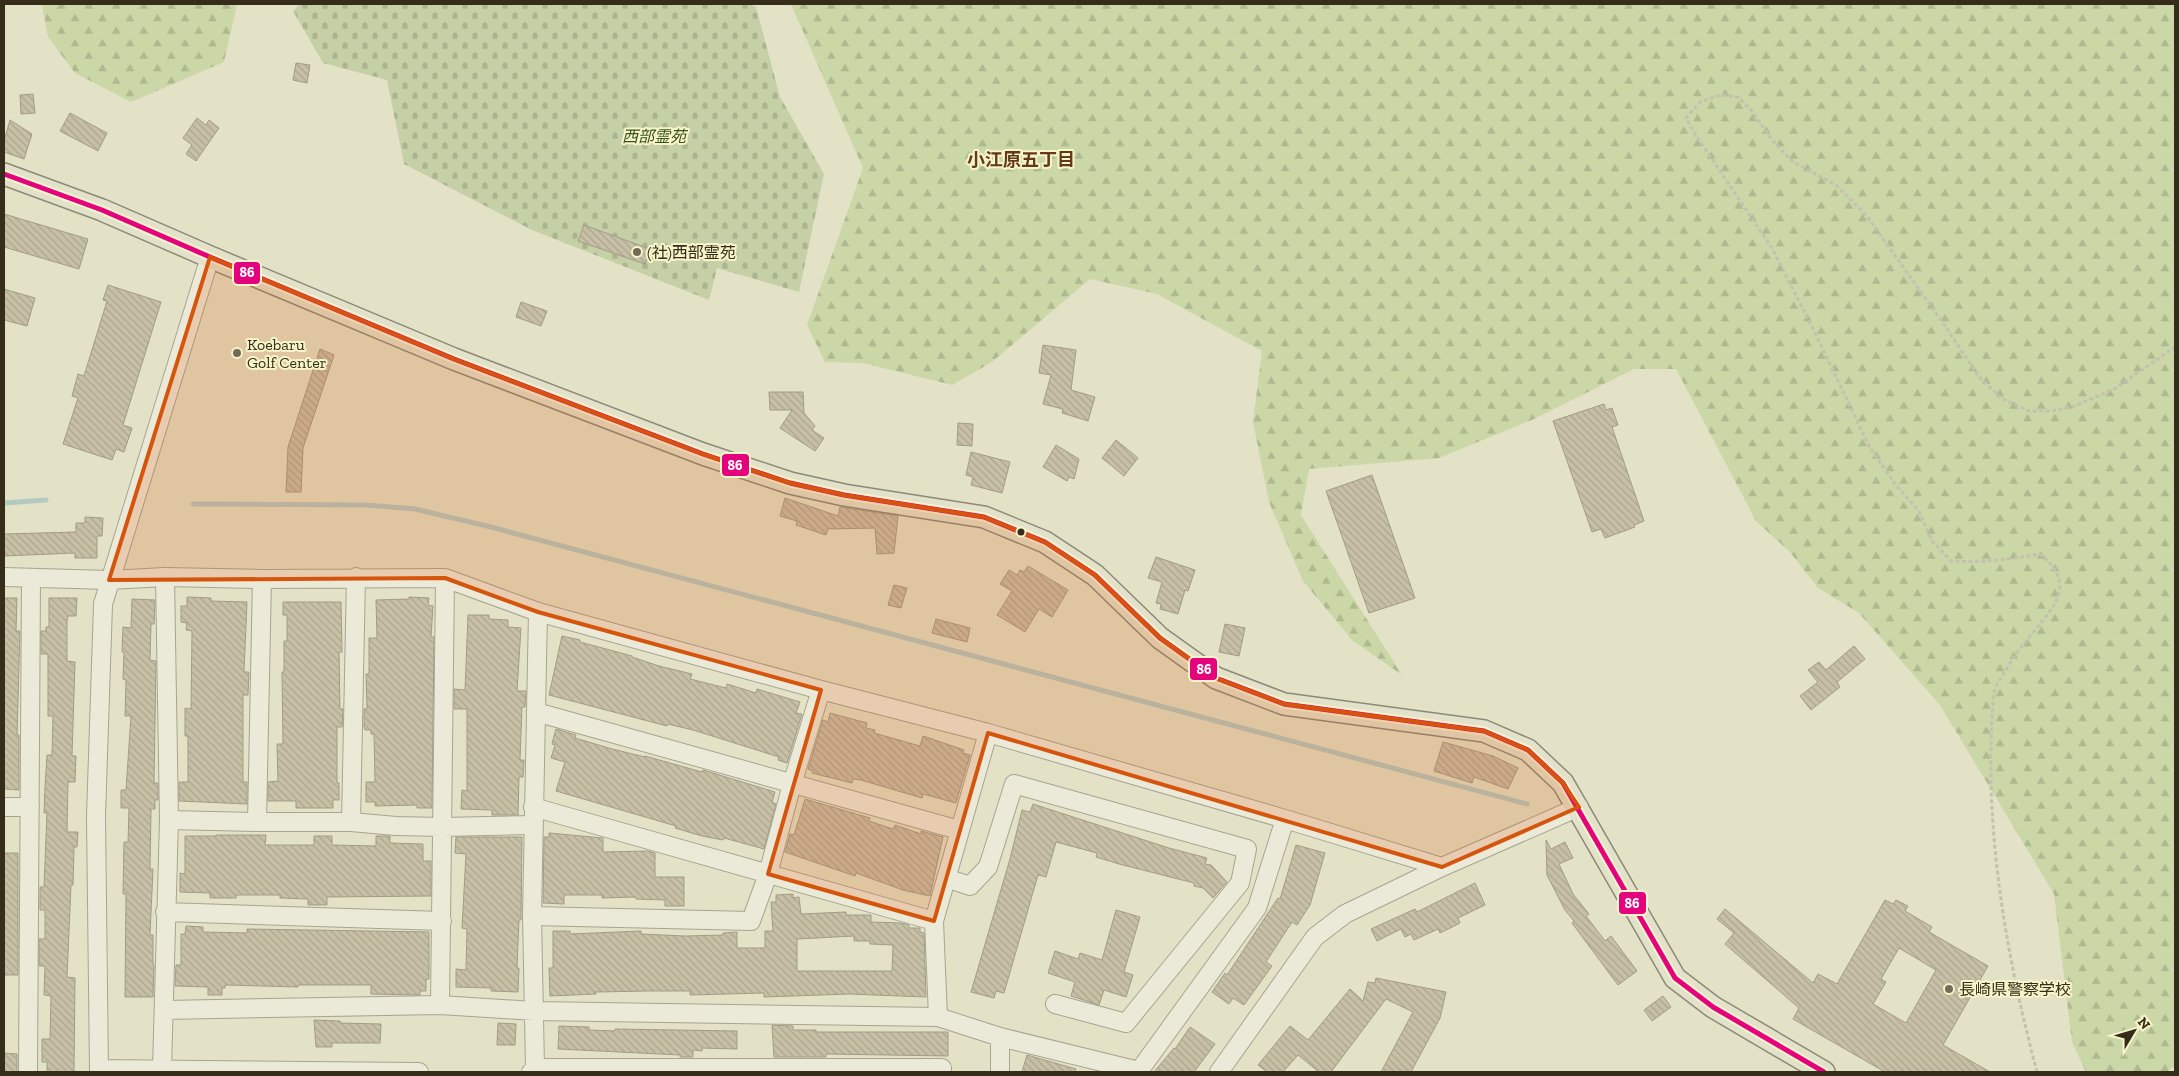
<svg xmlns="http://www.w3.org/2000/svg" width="2179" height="1076" viewBox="0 0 2179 1076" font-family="'Zilla Slab','Noto Sans JP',serif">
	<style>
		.forest { fill: url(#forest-firs) }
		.cemetery { fill: url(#cemetery-stones) }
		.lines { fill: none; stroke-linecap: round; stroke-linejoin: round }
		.stream { stroke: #b3cac0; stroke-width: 5 }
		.building { fill: url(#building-back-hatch); stroke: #a29c86; fill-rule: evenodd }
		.minor-casing { stroke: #a7a490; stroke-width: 20 }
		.major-casing { stroke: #8d8977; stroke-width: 24 }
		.path { stroke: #c3c1b0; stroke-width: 3; stroke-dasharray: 4 2.5; stroke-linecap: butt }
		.minor { stroke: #ebead9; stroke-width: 18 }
		.major { stroke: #e2e1c9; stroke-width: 21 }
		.bus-1-casing { stroke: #f7f5c9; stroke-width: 9 }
		.bus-1 { stroke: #e5007d; stroke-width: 5 }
		.marked { fill: #d6550d; fill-opacity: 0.2; stroke: #d6550d; stroke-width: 4; stroke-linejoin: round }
		.poi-dot { fill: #726c56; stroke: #f7f5c9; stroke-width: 2 }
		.bus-dot { fill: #352d19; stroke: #f7f5c9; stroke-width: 2 }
		.labels { text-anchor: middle; stroke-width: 4; stroke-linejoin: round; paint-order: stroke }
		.park-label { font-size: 16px; font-style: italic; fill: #39521f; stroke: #f7f5c9 }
		.poi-label { font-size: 16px; fill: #352d19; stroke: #f7f5c9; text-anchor: start }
		.neighbourhood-label { font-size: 18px; font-weight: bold; fill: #643917; stroke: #f7f5c9 }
		.line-badge { stroke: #f7f5c9; stroke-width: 2 }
		.badge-label { font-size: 14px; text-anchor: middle; font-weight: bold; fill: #fff }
	</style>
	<defs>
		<pattern id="forest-firs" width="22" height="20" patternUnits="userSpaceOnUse" patternTransform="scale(1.25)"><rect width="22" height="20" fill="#cbd7a7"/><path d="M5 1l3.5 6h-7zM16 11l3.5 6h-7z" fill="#afb98f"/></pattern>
		<pattern id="cemetery-stones" width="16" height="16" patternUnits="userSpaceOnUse" patternTransform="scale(1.25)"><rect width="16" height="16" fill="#c6d0a7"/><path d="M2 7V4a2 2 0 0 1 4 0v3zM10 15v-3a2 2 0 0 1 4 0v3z" fill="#abb38f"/></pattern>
		<pattern id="building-back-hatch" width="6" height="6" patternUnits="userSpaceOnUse" patternTransform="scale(1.25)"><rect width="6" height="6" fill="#c7c0a7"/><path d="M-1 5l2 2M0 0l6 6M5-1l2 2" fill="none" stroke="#aca58f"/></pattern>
	</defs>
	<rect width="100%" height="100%" fill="#e3e2c6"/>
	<!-- forest -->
	<path class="forest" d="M42 4H237L224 62 131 102 75 73 48 37Z
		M791 4H2175V1066L2166 1072H2086L2072 1042 2054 894 1940 705 1859 613 1818 588 1790 552 1756 521 1676 369H1634L1534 419 1439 458 1309 469 1301 515 1402 675 1353 641 1303 581 1269 502 1253 422 1262 351 1157 294 1090 279 992 362 952 385 863 363 825 362 807 325 863 168Z"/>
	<!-- cemetery -->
	<path class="cemetery" d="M300 4H750L756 7 780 97 824 174 799 292 717 268 709 300 532 230 404 164 387 80 323 63 293 11Z"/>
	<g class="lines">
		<!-- stream -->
		<path class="stream" d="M4 503 46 500
			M193 504 366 505 415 509 491 527 1527 804"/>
	</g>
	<!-- building -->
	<path class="building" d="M296 63 310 65 307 83 293 80Z
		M33 94 35 113 21 114 20 95Z
		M70 113 107 133 98 151 60 131Z
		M197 118 206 125 209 120 219 128 196 161 186 154 192 145 183 138Z
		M10 120 32 134 24 159 4 152V141Z
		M4 214 88 239 79 269 4 247Z
		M584 225 650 249 645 264 578 241Z
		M108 285 161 302 123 425 132 428 124 452 116 449 112 460 63 444 78 398 72 396 78 374 84 376 107 301 103 300Z
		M4 289 35 298 27 326 4 320Z
		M521 302 547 311 541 326 516 317Z
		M1043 345 1076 350 1071 390 1095 397 1088 421 1062 413 1063 409 1043 404 1051 375 1039 373Z
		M320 349 334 355 303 448 301 492H286L288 447Z
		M769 392H803L804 413 815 426 812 430 824 438 815 451 780 428 792 410H770Z
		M1604 404 1606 410 1612 408 1618 425 1612 427 1644 521 1634 525 1635 527 1605 538 1601 529 1592 532 1553 421Z
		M958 423 973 424 972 446 957 445Z
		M1116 440 1138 458 1124 476 1102 458Z
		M1056 445 1079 459 1074 479 1069 477 1067 481 1043 467Z
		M971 452 1010 462 1002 493 971 485 973 477 966 475Z
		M1372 475 1415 598 1369 613 1326 491Z
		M785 498 838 516 840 507 898 516 894 553 877 554 875 528 828 529 826 535 796 525 797 521 780 516Z
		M85 517 103 518 102 536H97V558H75V553L4 556V534L76 532V523H85Z
		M1156 557 1195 570 1188 591 1185 590 1178 614 1160 609 1161 604 1156 603 1162 582 1148 578Z
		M1028 566 1068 590 1052 617 1039 609 1025 632 997 615 1012 591 1000 584 1009 570 1017 575 1020 570 1024 572Z
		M894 585 907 588 901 608 888 605Z
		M187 597 211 598V601L247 602 244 672H249L248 695H243V782H247V804L179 801V782H188V736H185V708L191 709 192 631 186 630 187 623 181 622V606H187Z
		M409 597 429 598 428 605 433 606 431 637H434L432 808H417V805L375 806V802H366V782H375L374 734H371V730H365L364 727V709H367L366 674H369V638H377L376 600 409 599Z
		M4 598H17L16 631H20L17 735H19V790L4 789Z
		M49 598H77L76 616H68L67 621V661L75 662 72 756H76L75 782H68L67 832H78L77 847H74L73 885H71L67 977 75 978 74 1072H47V1062H42V1039H50L51 996 44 995 45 966H39V939H45V910H40V887H44L47 813H44L45 787 47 755H52L53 716H48V654H41V631H46V627H49Z
		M132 599 155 600 154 624H151L150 660 156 661 154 783H158V800H155V809H151L150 869H153L150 935H153V965H154L153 997H125L126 894H123L124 842H128L129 808H121V790H126L131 716H125L126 680 123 679 124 652H122L123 627 131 628Z
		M283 602H341L342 652H339L340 709H343L342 727H337V783H339V800H333V808H296V801H268V782L278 781 277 744H283L282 672H284V641H287V615H283Z
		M468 615H489V619L508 620V627L521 628 517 691H526L525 707H522L520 760H524L523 777H519L518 815H492V810L461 809 462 790 467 791V709H454V689L465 690Z
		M936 619 970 628 967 642 932 633Z
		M1225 624 1245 628 1239 656 1219 652Z
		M562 636 580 640V642L632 656V657L659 666 692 674 690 679 726 688 727 684 756 693 757 689 800 702 796 713 802 714 787 763 778 760 779 757 693 730 668 724 667 726 549 695Z
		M1854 646 1865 659 1837 682 1840 687 1811 710 1800 696 1818 682 1808 670 1819 662 1826 670Z
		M830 713 867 723 866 728 875 730 874 733 920 746 923 736 964 750 963 753 970 755 956 803 923 794 922 798 861 780 853 779 852 783 812 773 813 771 808 769 823 720 828 722Z
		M556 729 576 735 575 738 612 749 645 757V756L702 772 703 770 775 792 772 802 776 804 764 849 724 838 723 840 702 836 675 828 676 826 556 791 565 762 551 758 555 745 552 744Z
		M1443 742 1493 756 1518 768 1508 789 1474 777 1472 783 1434 771Z
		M805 799 870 818 869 821 893 829 895 825 921 834V831L943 837 930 896 903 890 856 873 855 876 785 852 790 834 794 835Z
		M1033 804 1169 848 1207 858 1205 864 1211 865 1227 882 1213 898 1203 888 1194 886V883L1119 864 1096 857 1097 853 1056 842 1046 877 1038 875 1004 993 996 991 994 998 971 992 1010 859 1022 810 1030 812Z
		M549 833 603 838V852L648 851 655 853V877H684V906H665V900L636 899V897L602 898V895H564V904L543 903 544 837H549Z
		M216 835H266L265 845H314V836H332V845L376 846V836H390V843L423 844V861H431V896L327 897V905H308V899L280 898V895H236V898H210V893L180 892V873L185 874V836H216Z
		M456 837H522L521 920H519L517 968H519L518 992 491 991V988L456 987V969L466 970 467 929 462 928 466 854 455 853Z
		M1546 840 1551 849 1565 842 1573 858 1559 864 1573 894 1589 914 1586 916 1605 941 1611 936 1637 971 1618 985 1572 923 1574 921 1565 910 1547 875Z
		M1296 845 1325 853 1310 905 1297 925 1292 922 1266 962 1272 966 1244 1005 1233 998 1229 1004 1212 992 1225 973 1227 975 1278 898 1280 899Z
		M4 853H18V975H4Z
		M1475 883 1485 905 1458 918 1460 923 1440 933 1438 929 1414 940 1411 934 1405 937 1401 929 1377 941 1371 929 1415 909 1417 912Z
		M793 894V898L799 897 801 914 846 912V915H871V922L901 923 909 925V928H920V932L924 933 926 997 849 994 764 997V993L690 995V991H649L595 992 596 994 550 996 549 968H553V931H570V934L641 931V934L685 936 723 935V933L737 932V948H765V931H773L771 902H776V895ZM854 936V941H870V944L893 945 892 971H797V939Z
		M1885 900 1893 904 1896 900 1908 906 1905 911 1932 927 1929 932 1988 966 1943 1045 1990 1072H1885L1793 1019 1799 1008 1725 944 1734 933 1717 919 1725 909 1813 983 1818 974 1837 984ZM1899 948 1936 970 1906 1023 1873 1004 1886 982 1881 979Z
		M1116 910 1140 917 1124 972 1133 975 1126 997 1104 990 1099 1005 1071 996 1075 982 1048 973 1055 951 1078 959 1080 953 1102 960Z
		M186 926 203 927V932L247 933V929L429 932V979H426V991H420V995L371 994V985H298V987L225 985V988H222V995H208V987L175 986 176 965H181V934H185Z
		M1376 978 1446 992 1440 1018 1411 1072H1381L1413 1012 1386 999 1331 1072H1319L1298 1055 1283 1072H1267L1258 1065 1290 1026 1308 1040 1350 989 1363 1001 1368 982 1375 983Z
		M1663 996 1671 1007 1652 1021 1644 1010Z
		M314 1020 340 1021V1023L381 1024 380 1043H332V1047H316Z
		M498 1023 516 1024 515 1045H497Z
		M772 1025 793 1026V1030H816V1032H948V1056L826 1054V1057H774Z
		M559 1026 589 1027V1030L615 1031V1029L737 1031V1049L702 1048V1051L693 1050V1057H680V1055L558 1049Z
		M1190 1027 1215 1044 1194 1072H1154L1174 1048 1175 1049Z
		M4 1053 17 1054V1072H4Z
		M1027 1055 1076 1069 1075 1072H1022Z"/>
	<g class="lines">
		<defs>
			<path id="minor" d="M4 577 109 580 165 577 262 579 445 578 538 612 821 690 988 733 1285 819 1442 867
				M536 712 959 830
				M4 807H30
				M533 807 934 921
				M169 820 257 822H351L396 826 442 827 534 825
				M257 822 262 579
				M351 822 356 577
				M946 878 970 886 988 867 1014 784 1247 849 1240 883 1126 1023 1055 1004
				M165 912 442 921
				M532 916 751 921 768 874 792 784 821 690
				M440 1005 445 578
				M164 1010 440 1005 534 1011 938 1017 1000 1037 1139 1071 1257 908 1285 819
				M938 1017 934 921 988 733
				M535 1068H942V1072
				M99 1069 419 1072
				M162 1069 169 820 165 577
				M28 1072 31 578
				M99 1072 96 816 103 604 210 257
				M531 1072 535 1068 532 916 538 612
				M1000 1072V1037
				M1219 1072 1315 937 1345 914 1442 867 1579 807"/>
			<path id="major" d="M4 174 102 210 210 257 454 359 703 454 790 483 844 495 984 517 1045 542 1095 575 1160 638 1216 678 1284 704 1484 731 1528 750 1563 783 1675 978 1713 1007 1824 1072"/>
		</defs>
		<!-- minor casing -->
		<use href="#minor" class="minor-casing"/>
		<!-- major casing -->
		<use href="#major" class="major-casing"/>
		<!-- path -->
		<path class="path" d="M2037 1072C2005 952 1982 818 1994 693 1995 686 2000 680 2004 673 2011 661 2019 649 2028 639 2051 609 2080 587 2040 554 2011 559 1981 563 1951 561L1932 541 1919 511 1895 484 1869 446 1818 339 1772 248 1697 137 1686 118 1700 102 1720 95 1738 97 1752 111 1773 141 1793 162 1836 185 1866 215 1941 320 1979 377 2001 398 2029 411H2052L2075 406 2116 388 2175 347"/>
		<!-- minor -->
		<use href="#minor" class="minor"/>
		<!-- major -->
		<use href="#major" class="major"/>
		<defs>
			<path id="bus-1" d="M4 174 102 210 210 257 454 359 703 454 790 483 844 495 984 517 1045 542 1095 575 1160 638 1216 678 1284 704 1484 731 1528 750 1563 783 1675 978 1713 1007 1824 1072"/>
		</defs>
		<!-- bus-1 casing -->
		<use href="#bus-1" class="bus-1-casing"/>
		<!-- bus-1 -->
		<use href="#bus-1" class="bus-1"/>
	</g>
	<!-- marked area -->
	<path class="marked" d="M210 257 454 359 703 454 790 483 844 495 984 517 1045 542 1095 575 1160 638 1216 678 1284 704 1484 731 1528 750 1563 783 1579 807 1442 867 988 733 934 921 768 874 821 690 538 612 445 578 109 580Z"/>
	<!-- markers -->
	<g class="poi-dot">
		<circle cx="637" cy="252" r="5"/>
		<circle cx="237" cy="353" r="5"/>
		<circle cx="1949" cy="989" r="5"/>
	</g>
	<circle class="bus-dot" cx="1021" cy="532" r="4.5"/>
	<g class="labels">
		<!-- park labels -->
		<g class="park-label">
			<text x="654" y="142">西部霊苑</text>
		</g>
		<!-- poi labels -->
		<g class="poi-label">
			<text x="647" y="258">(社)西部霊苑</text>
			<text x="247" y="350">Koebaru<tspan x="247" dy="18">Golf Center</tspan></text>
			<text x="1959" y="995">長崎県警察学校</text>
		</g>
		<!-- neighbourhood labels -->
		<g class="neighbourhood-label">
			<text x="1021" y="166">小江原五丁目</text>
		</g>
	</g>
	<g class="line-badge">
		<rect x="233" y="261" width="28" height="24" rx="5" fill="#e5007d"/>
		<rect x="721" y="453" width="29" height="24" rx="5" fill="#e5007d"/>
		<rect x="1189" y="657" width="29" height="24" rx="5" fill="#e5007d"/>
		<rect x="1618" y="891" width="29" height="24" rx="5" fill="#e5007d"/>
	</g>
	<g class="badge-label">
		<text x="247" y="277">86</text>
		<text x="735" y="470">86</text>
		<text x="1204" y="674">86</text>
		<text x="1632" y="908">86</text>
	</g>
	<!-- border -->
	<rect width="2179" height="1076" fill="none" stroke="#352d19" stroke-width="10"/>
	<!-- north arrow -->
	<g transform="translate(2134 1031) rotate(52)" stroke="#f7f5c9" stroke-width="4" paint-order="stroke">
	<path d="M0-4L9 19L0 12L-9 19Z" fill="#352d19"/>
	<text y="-8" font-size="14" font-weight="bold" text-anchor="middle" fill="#352d19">N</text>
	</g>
</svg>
